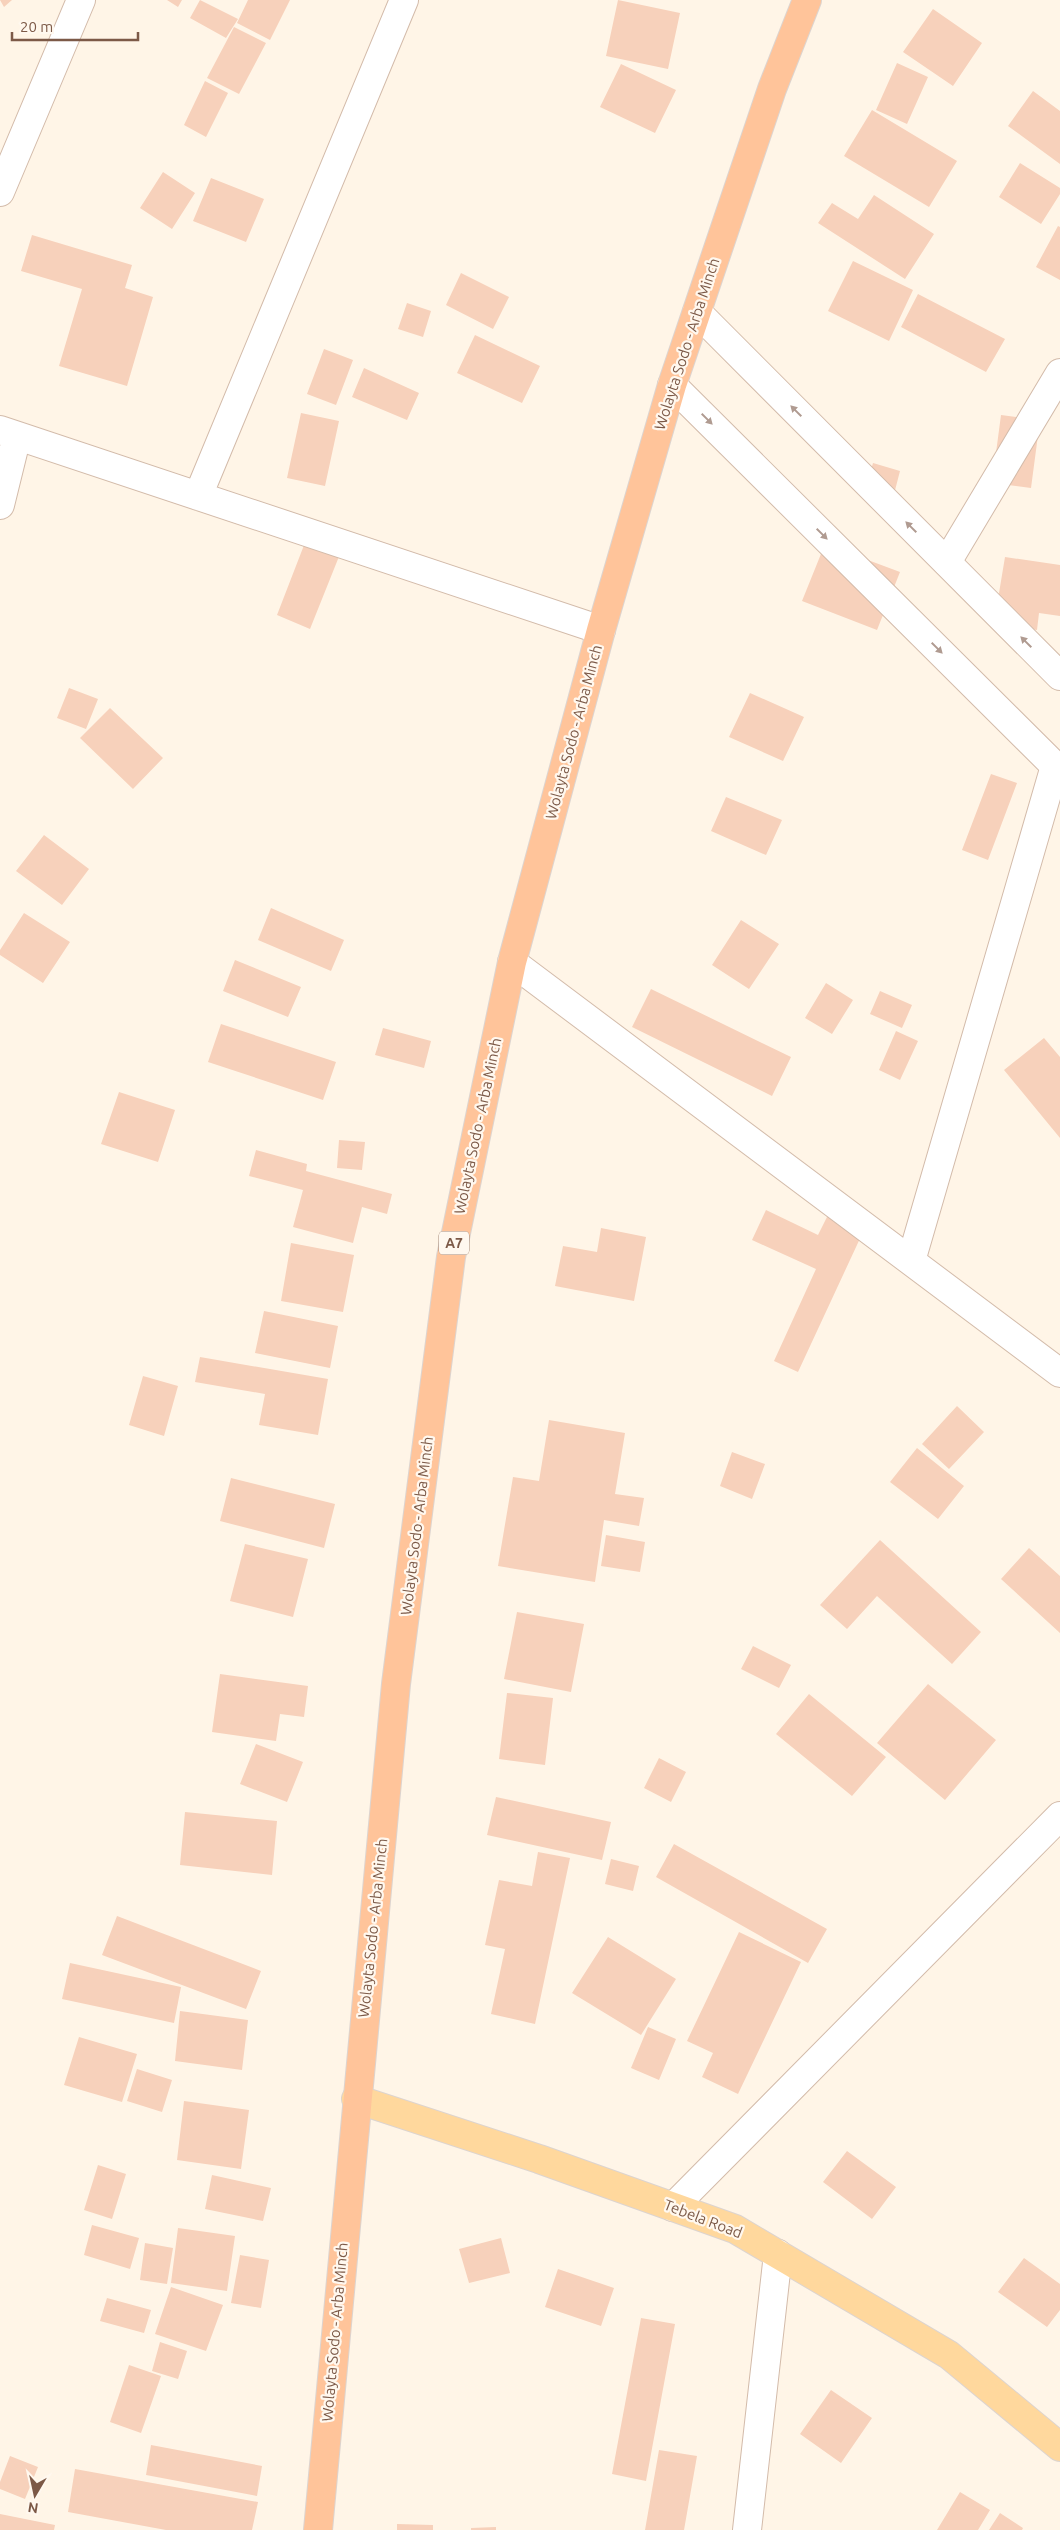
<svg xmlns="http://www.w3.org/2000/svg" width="1060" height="2530" viewBox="0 0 1060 2530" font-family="Ubuntu,sans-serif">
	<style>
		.building { fill: #f7d1bb }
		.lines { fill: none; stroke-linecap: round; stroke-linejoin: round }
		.minor-casing { stroke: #d3bbaa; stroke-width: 30 }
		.tertiary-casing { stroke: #d3bbaa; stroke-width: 30 }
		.primary-casing { stroke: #ddd4cf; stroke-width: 30 }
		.trunk-casing { stroke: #ddd4cf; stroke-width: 30 }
		.minor { stroke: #fff; stroke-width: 28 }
		.tertiary { stroke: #fff; stroke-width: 28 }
		.primary { stroke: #ffd89d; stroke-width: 28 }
		.trunk { stroke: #ffc49a; stroke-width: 28 }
		.oneway { fill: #b09b91 }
		.labels { text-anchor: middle; stroke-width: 4.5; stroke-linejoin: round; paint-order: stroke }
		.shield { fill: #fff8ef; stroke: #a38979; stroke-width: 1 }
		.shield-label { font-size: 14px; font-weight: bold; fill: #7c5947 }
		.street-label { font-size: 15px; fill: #7c5947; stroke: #fff8ef }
	</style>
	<rect width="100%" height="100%" fill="#fff5e7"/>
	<!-- building -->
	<path class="building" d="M0 0H12L4 7Z
		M167 0H182L178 7Z
		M200 0 238 19 226 38 190 18Z
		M248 0H290L270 40 237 23Z
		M618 0 680 13 668 69 606 56Z
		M933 9 982 43 953 86 903 52Z
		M234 27 266 43 239 94 207 78Z
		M897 63 928 77 907 124 876 110Z
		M621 64 676 90 655 133 600 107Z
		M205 81 228 93 206 137 184 125Z
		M1033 91 1060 111V164L1008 126Z
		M872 110 957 161 929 207 844 156Z
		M1020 163 1060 188V194L1041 224 999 197Z
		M163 172 195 193 172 229 140 208Z
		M211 178 264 199 246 242 193 221Z
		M874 195 934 234 905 279 818 223 832 203 858 219Z
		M1058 226 1060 227V280L1036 267Z
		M32 235 132 265 125 288 153 297 127 386 59 366 82 289 21 271Z
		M853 261 913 290 889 341 828 311Z
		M461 273 509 297 493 329 446 305Z
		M918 294 1005 339 986 372 901 327Z
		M407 303 431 311 423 337 398 329Z
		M475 335 540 366 522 403 457 373Z
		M324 349 353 360 336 405 307 394Z
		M364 368 419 393 407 420 352 397Z
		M301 413 339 421 325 486 287 478Z
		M1001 415 1040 420 1031 488 992 483Z
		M873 463 900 471 893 498 865 491Z
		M306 540 340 554 310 629 277 615Z
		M825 544 900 572 877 630 802 601Z
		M1005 557 1060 565V616L1039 613 1037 630 994 623Z
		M69 688 98 699 86 729 57 718Z
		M750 693 804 717 783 761 729 737Z
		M110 708 163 758 133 789 80 738Z
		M991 774 1017 783 988 860 962 850Z
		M726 797 782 820 766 855 711 831Z
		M44 835 89 869 62 905 16 871Z
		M271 908 344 940 331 971 258 940Z
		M24 913 70 942 43 983 0 955V950Z
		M741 920 779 944 749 989 712 965Z
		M235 960 301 987 288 1017 223 991Z
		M826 983 853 1000 832 1034 805 1018Z
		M651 989 791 1057 772 1096 632 1027Z
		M880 991 912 1005 902 1028 870 1014Z
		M221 1024 336 1062 323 1100 208 1062Z
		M383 1028 431 1041 424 1068 375 1055Z
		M896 1031 918 1041 900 1080 879 1070Z
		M1044 1038 1060 1057V1138L1004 1070Z
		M119 1092 175 1110 158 1162 101 1144Z
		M339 1140 365 1142 362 1170 337 1168Z
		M256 1150 307 1164 306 1171 392 1194 387 1214 362 1207 353 1243 293 1227 303 1190 249 1176Z
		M766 1210 818 1235 828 1215 863 1232 798 1372 774 1361 816 1269 752 1240Z
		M601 1228 646 1237 634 1301 555 1286 563 1246 597 1252Z
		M291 1243 354 1255 343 1312 281 1301Z
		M264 1311 338 1326 330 1368 255 1353Z
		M200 1357 328 1379 318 1435 259 1425 265 1394 195 1382Z
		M143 1376 178 1386 164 1436 129 1425Z
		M957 1406 984 1432 949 1469 922 1444Z
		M549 1420 625 1433 615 1494 644 1498 639 1526 604 1520 595 1582 498 1566 513 1477 539 1481Z
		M917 1448 964 1486 938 1519 890 1482Z
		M732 1452 765 1464 752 1499 720 1486Z
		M231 1478 335 1504 324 1548 220 1521Z
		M606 1535 645 1542 640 1572 601 1566Z
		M880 1540 981 1632 952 1664 877 1596 847 1629 820 1605Z
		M245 1544 308 1559 293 1617 230 1601Z
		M1029 1548 1060 1576V1633L1001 1579Z
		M517 1612 584 1624 571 1692 504 1679Z
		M753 1646 791 1665 779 1688 741 1669Z
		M220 1674 308 1686 304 1717 280 1714 276 1741 212 1732Z
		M928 1684 996 1740 945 1800 877 1743Z
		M507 1693 553 1698 545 1765 499 1759Z
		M809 1694 886 1757 852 1796 776 1734Z
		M256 1744 303 1762 287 1802 240 1784Z
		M659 1758 686 1772 671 1802 644 1788Z
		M496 1797 611 1822 602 1860 487 1835Z
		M185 1812 277 1821 272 1875 180 1865Z
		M674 1844 827 1929 808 1963 656 1877Z
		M538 1852 570 1858 535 2024 491 2014 505 1949 485 1945 499 1880 532 1886Z
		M611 1859 639 1866 633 1891 605 1884Z
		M117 1916 261 1971 246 2009 102 1955Z
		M739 1932 801 1962 738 2094 702 2077 713 2053 687 2041Z
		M608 1937 676 1979 641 2035 572 1993Z
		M70 1963 181 1987 174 2023 62 1999Z
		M180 2011 248 2020 242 2070 175 2061Z
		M648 2027 676 2039 659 2080 631 2068Z
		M79 2037 137 2054 122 2102 64 2085Z
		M137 2069 172 2080 162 2112 127 2101Z
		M184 2101 249 2110 241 2169 177 2160Z
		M847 2151 896 2187 872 2219 823 2182Z
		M98 2165 126 2174 112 2219 84 2210Z
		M212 2175 271 2188 263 2221 205 2209Z
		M92 2225 139 2238 130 2269 84 2255Z
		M178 2228 235 2236 227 2291 171 2283Z
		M501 2238 510 2273 469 2283 459 2249Z
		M145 2243 173 2248 167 2284 140 2280Z
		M240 2255 269 2260 261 2308 231 2303Z
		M1024 2258 1060 2284V2310L1047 2327 998 2292Z
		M558 2269 614 2288 601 2326 545 2307Z
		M171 2287 223 2305 206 2351 155 2334Z
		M107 2298 151 2310 144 2333 100 2321Z
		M641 2318 675 2324 646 2481 612 2474Z
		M160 2342 187 2351 178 2379 152 2371Z
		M129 2365 161 2376 141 2433 110 2422Z
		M831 2390 872 2418 841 2463 800 2434Z
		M151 2445 262 2466 257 2496 146 2475Z
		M659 2450 697 2456 684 2530H645Z
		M10 2456 38 2467 25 2499 0 2489V2482Z
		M75 2469 258 2502 252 2530H166L68 2512Z
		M960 2492 990 2510 978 2530H937Z
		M1000 2513 1023 2528 1022 2530H989Z
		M0 2514 55 2525 54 2530H0Z
		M397 2524 433 2525V2530H397Z
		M496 2527V2530H471V2528Z"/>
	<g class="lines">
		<defs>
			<path id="minor" d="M0 192 81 0
				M0 430 601 630
				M198 496 404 0
				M0 505 17 436
				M947 562 1060 373
				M512 962 1060 1373
				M911 1261 1055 766
				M673 2207 1060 1816
				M747 2530 778 2254"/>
			<path id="tertiary" d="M697 312 1060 676
				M672 385 1060 771"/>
			<path id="primary" d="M356 2099 539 2159 735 2229 949 2355 1060 2447"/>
			<path id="trunk" d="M318 2530 396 1684 451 1257 512 962 601 630 672 385 772 89 807 0"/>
		</defs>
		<!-- minor casing -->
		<use href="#minor" class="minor-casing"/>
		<!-- tertiary casing -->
		<use href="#tertiary" class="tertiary-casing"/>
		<!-- primary casing -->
		<use href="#primary" class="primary-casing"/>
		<!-- trunk casing -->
		<use href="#trunk" class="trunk-casing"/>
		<!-- minor -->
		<use href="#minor" class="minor"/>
		<!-- tertiary -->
		<use href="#tertiary" class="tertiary"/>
		<!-- primary -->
		<use href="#primary" class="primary"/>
		<!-- trunk -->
		<use href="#trunk" class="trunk"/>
	</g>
	<!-- one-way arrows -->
	<defs><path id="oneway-solid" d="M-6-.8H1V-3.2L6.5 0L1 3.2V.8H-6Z" transform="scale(1.25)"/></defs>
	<g class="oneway">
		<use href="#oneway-solid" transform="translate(796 411) rotate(-135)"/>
		<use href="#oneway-solid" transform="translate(707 419) rotate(45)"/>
		<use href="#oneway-solid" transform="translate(911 527) rotate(-135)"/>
		<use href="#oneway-solid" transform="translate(822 534) rotate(45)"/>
		<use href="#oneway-solid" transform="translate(1026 642) rotate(-135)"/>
		<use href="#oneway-solid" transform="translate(937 648) rotate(45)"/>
	</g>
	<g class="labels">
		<!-- shield labels -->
		<rect class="shield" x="439" y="1231.5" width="30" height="23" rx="4"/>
		<g class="shield-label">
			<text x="454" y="1248">A7</text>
		</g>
		<!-- street labels -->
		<g class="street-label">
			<text transform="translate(687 344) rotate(-72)" y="5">Wolayta Sodo - Arba Minch</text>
			<text transform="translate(574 732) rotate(-75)" y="5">Wolayta Sodo - Arba Minch</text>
			<text transform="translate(478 1126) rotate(-78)" y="5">Wolayta Sodo - Arba Minch</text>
			<text transform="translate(417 1526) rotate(-83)" y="5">Wolayta Sodo - Arba Minch</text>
			<text transform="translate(373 1928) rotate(-84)" y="5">Wolayta Sodo - Arba Minch</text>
			<text transform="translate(703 2219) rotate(21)" y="5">Tebela Road</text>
			<text transform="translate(335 2332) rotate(-85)" y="5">Wolayta Sodo - Arba Minch</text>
		</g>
	</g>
	<!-- north arrow -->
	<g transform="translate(35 2495) rotate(189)" stroke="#fff8ef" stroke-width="4" paint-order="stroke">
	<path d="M0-4L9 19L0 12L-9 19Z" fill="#7c5947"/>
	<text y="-8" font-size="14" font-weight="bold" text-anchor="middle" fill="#7c5947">N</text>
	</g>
	<!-- scale -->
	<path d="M12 32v8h126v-8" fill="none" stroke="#7c5947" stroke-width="2.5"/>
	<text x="20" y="32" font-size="15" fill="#7c5947" stroke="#fff8ef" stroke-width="4" paint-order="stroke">20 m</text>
</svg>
